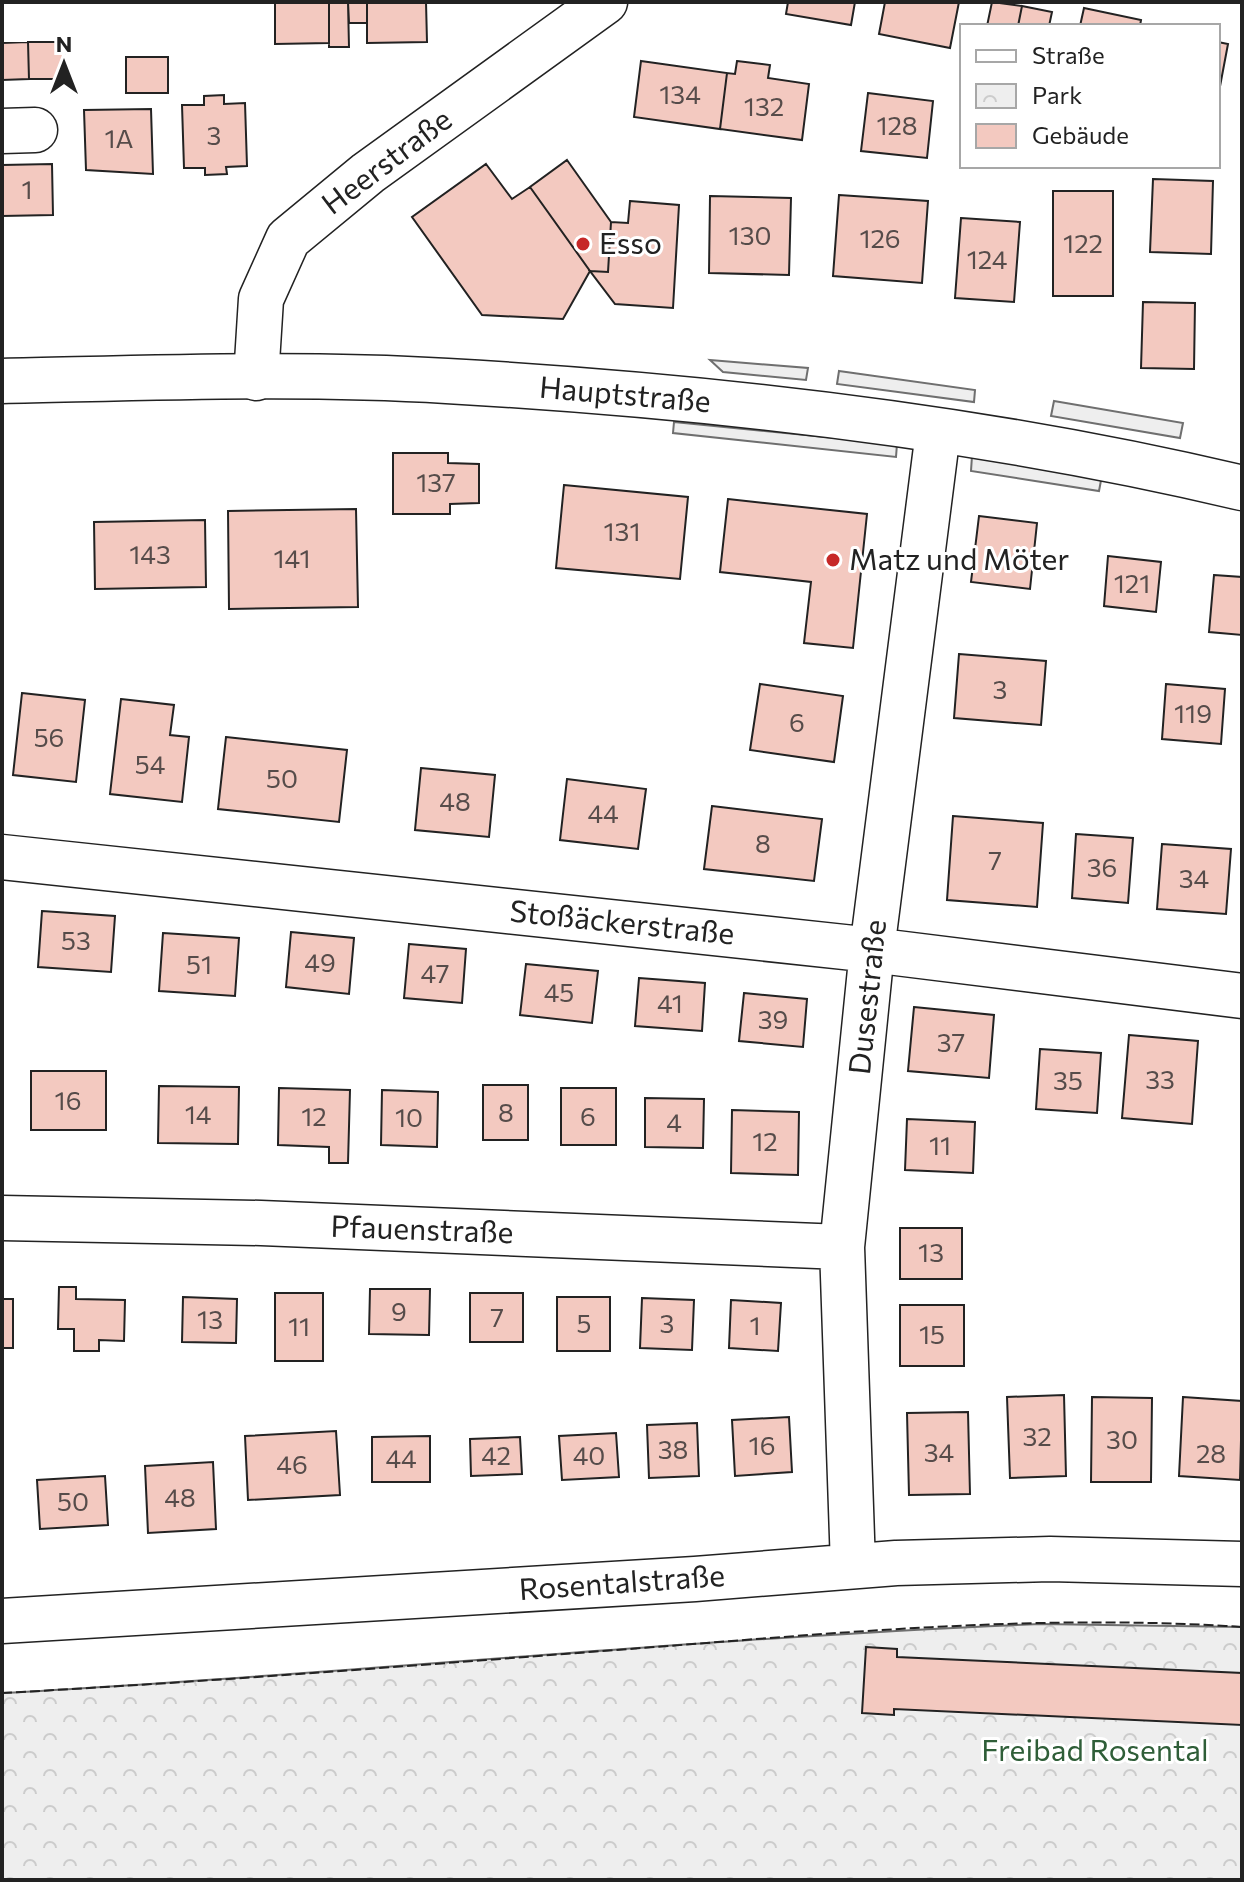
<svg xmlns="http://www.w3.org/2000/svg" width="1244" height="1882" viewBox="0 0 1244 1882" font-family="Commissioner,sans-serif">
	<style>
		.grass { fill: #eee; stroke: #6f6f6f; stroke-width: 2 }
		.park { fill: url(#park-crowns); stroke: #6f6f6f; stroke-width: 2 }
		.building { fill: #f3c9c0; stroke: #222; stroke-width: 2 }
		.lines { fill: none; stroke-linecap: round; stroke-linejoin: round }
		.minor-casing { stroke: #222; stroke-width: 47 }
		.major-casing { stroke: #222; stroke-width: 47 }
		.minor { stroke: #fff; stroke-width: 44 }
		.major { stroke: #fff; stroke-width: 44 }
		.fence { stroke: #222; stroke-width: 2; stroke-dasharray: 10 4; stroke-linecap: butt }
		.poi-dot { fill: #c62828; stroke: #fff; stroke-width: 3 }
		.labels { text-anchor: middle; stroke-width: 6; stroke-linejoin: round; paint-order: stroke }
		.number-label { font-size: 26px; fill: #564c4a }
		.street-label { font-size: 30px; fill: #222; stroke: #fff }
		.poi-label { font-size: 30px; fill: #222; stroke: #fff; text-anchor: start }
		.park-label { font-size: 30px; fill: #2f5e38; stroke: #fff }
	</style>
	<defs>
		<pattern id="park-crowns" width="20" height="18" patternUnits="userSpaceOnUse" patternTransform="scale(2)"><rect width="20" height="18" fill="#eee"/><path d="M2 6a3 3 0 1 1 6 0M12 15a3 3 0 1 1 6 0" fill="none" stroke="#ccc"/></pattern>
	</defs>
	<rect width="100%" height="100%" fill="#fff"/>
	<!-- grass -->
	<path class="grass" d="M710 360 808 368 806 380 723 372Z
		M839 371 975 390 974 402 837 384Z
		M1054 401 1183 423 1180 438 1051 416Z
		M674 422 897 444 896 457 673 433Z
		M972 456 1102 475 1099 491 971 471Z"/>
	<!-- park -->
	<path class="park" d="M1040 1624 1242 1627V1880H2V1693C348 1674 693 1638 1040 1624Z"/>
	<!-- building -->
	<path class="building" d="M275 2H329V43L275 44Z
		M329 2H348L349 47H329Z
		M348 2H367V23H349Z
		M367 2H426L427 42 367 43Z
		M788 2H855L851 25 786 14Z
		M885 2H959L950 48 879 34Z
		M992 2 1022 6 1018 26H987Z
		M1022 6 1052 12 1049 26H1018Z
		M1084 8 1141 20 1140 26H1080Z
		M28 42 29 79 2 80V43Z
		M28 42H64L65 79H29Z
		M1218 42 1228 44 1218 97Z
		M126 57H168V93H126Z
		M641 61 727 73 720 129 634 117Z
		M737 61 770 65 768 78 809 84 802 140 720 129 727 73 735 74Z
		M868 93 933 101 927 158 861 151Z
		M224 95V104L245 103 247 166 226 167 227 174 205 175V168H184L182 105H204V96Z
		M151 109 153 174 86 170 84 110Z
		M567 160 611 222 608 272 590 271 530 187Z
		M52 164 53 215 2 216V165Z
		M486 164 512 199 530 187 590 271 563 319 482 315 412 217Z
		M1153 179 1213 181 1211 254 1150 252Z
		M1053 191H1113V296H1053Z
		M839 195 928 201 922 283 833 276Z
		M710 196 791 198 789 275 709 273Z
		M630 201 679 205 673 308 615 304 590 271 608 272 611 222 628 223Z
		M961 218 1020 222 1014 302 955 298Z
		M1143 302 1195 303 1194 369 1141 368Z
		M393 453H448V463L479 464V503L450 504V514H393Z
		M564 485 688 497 680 579 556 568Z
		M728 499 867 514 853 648 804 643 811 582 720 572Z
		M356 509 358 607 229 609 228 511Z
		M979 516 1037 523 1030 589 971 582Z
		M205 520 206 587 95 589 94 522Z
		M1108 556 1161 562 1156 612 1104 606Z
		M1214 575 1242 577V635L1209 632Z
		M959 654 1046 661 1041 725 954 718Z
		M760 684 843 696 834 762 750 750Z
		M1166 684 1225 689 1221 744 1162 739Z
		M22 693 85 700 76 782 13 775Z
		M121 699 174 705 170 735 189 737 182 802 110 794Z
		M226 737 347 750 339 822 218 809Z
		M421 768 495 775 489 837 415 830Z
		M567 779 646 789 638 849 560 840Z
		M712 806 822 819 814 881 704 869Z
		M953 816 1043 823 1037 907 947 900Z
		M1076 834 1133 838 1128 903 1072 898Z
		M1162 844 1231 849 1226 914 1157 909Z
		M42 911 115 916 111 972 38 967Z
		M291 932 354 938 349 994 286 987Z
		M163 933 239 938 235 996 159 991Z
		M409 944 466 949 462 1003 404 998Z
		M526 964 598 971 592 1023 520 1015Z
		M639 978 705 983 702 1031 635 1026Z
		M744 993 807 999 803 1047 739 1041Z
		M914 1007 994 1015 989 1078 908 1071Z
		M1129 1035 1198 1041 1192 1124 1122 1118Z
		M1040 1049 1101 1053 1097 1113 1036 1109Z
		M31 1071H106V1130H31Z
		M483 1085H528V1140H483Z
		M159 1086 239 1087 238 1144 158 1143Z
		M279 1088 350 1090 348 1163H329V1147L278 1145Z
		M561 1088H616V1145H561Z
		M382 1090 438 1092 437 1147 381 1145Z
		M645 1098 704 1099 703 1148 645 1147Z
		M732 1110 799 1112 798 1175 731 1173Z
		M907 1119 975 1122 973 1173 905 1170Z
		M900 1228H962V1279H900Z
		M59 1287H76V1299L125 1300 124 1341 99 1340V1351H74V1329H58Z
		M370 1289H430L429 1335 369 1334Z
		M275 1293H323V1361H275Z
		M470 1293H523V1342H470Z
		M183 1297 237 1299 236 1343 182 1342Z
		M557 1297H610V1351H557Z
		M642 1298 694 1300 692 1350 640 1348Z
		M2 1299H13V1348H2Z
		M731 1300 781 1303 778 1351 729 1348Z
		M900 1305H964V1366H900Z
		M1064 1395 1066 1476 1010 1478 1007 1397Z
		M1092 1397 1152 1398 1151 1482H1091Z
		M1183 1397 1242 1401 1240 1480 1179 1476Z
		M968 1412 970 1494 909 1495 907 1413Z
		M789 1417 792 1472 735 1476 732 1420Z
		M697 1423 699 1476 649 1478 647 1425Z
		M336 1431 340 1495 248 1500 245 1436Z
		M616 1433 619 1477 562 1480 559 1436Z
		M430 1436V1482H372V1437Z
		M520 1437 522 1474 471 1476 470 1439Z
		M213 1462 216 1529 148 1533 145 1466Z
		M105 1476 108 1525 40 1529 37 1480Z
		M866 1647 897 1649V1657L1242 1673V1725L894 1709V1715L862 1713Z"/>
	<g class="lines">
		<defs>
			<path id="minor" d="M2 131 35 130
				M256 378 261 299 288 239 368 173 605 2
				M2 857 872 950 1242 996
				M2 1218 261 1223 842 1247
				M853 1566 842 1247 872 950 938 432
				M2 1621 695 1579 896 1563 1050 1559 1242 1564"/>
			<path id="major" d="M2 381C150 378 299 372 447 381 710 396 986 427 1242 488"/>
		</defs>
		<!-- minor casing -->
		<use href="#minor" class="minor-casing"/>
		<!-- major casing -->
		<use href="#major" class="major-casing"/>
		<!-- minor -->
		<use href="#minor" class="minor"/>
		<!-- major -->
		<use href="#major" class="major"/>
		<!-- fence -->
		<path class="fence" d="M2 1693C224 1681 446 1663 668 1646 858 1631 1051 1614 1242 1627"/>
	</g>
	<!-- markers -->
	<g class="poi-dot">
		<circle cx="583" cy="244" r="8"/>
		<circle cx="833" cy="560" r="8"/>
	</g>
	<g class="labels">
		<!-- number labels -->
		<g class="number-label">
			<text x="680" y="104">134</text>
			<text x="764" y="116">132</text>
			<text x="897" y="135">128</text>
			<text x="214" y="145">3</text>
			<text x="119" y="148">1A</text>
			<text x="27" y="199">1</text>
			<text x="750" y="245">130</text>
			<text x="880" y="248">126</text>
			<text x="1083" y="253">122</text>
			<text x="987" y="269">124</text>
			<text x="436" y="492">137</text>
			<text x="622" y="541">131</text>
			<text x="150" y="564">143</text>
			<text x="292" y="568">141</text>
			<text x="1132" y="593">121</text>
			<text x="1000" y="699">3</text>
			<text x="1193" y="723">119</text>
			<text x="797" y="732">6</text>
			<text x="49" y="747">56</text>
			<text x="150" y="774">54</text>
			<text x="282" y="788">50</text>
			<text x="455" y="811">48</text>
			<text x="603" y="823">44</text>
			<text x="763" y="853">8</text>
			<text x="995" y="870">7</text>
			<text x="1102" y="877">36</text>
			<text x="1194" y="888">34</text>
			<text x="76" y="950">53</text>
			<text x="320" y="972">49</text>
			<text x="199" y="974">51</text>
			<text x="435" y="983">47</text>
			<text x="559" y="1002">45</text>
			<text x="670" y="1013">41</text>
			<text x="773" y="1029">39</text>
			<text x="951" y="1052">37</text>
			<text x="1160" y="1089">33</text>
			<text x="1068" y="1090">35</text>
			<text x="68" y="1110">16</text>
			<text x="506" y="1122">8</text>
			<text x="198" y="1124">14</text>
			<text x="314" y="1126">12</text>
			<text x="588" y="1126">6</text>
			<text x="409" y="1127">10</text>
			<text x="674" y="1132">4</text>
			<text x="765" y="1151">12</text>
			<text x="940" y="1155">11</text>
			<text x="931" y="1262">13</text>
			<text x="399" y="1321">9</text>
			<text x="497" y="1327">7</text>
			<text x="210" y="1329">13</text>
			<text x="584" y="1333">5</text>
			<text x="667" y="1333">3</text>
			<text x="755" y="1335">1</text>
			<text x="299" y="1336">11</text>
			<text x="932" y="1344">15</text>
			<text x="1037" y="1446">32</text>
			<text x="1122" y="1449">30</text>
			<text x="762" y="1455">16</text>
			<text x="673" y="1459">38</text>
			<text x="939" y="1462">34</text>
			<text x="1211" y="1463">28</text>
			<text x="496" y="1465">42</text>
			<text x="589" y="1465">40</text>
			<text x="401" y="1468">44</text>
			<text x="292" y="1474">46</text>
			<text x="180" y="1507">48</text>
			<text x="73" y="1511">50</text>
		</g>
		<!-- street labels -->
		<g class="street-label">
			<text transform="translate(387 162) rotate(-37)" y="10">Heerstraße</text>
			<text transform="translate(625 395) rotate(5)" y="10">Hauptstraße</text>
			<text transform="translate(622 923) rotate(6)" y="10">Stoßäckerstraße</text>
			<text transform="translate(868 997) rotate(-84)" y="10">Dusestraße</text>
			<text transform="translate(422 1230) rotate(2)" y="10">Pfauenstraße</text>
			<text transform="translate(622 1583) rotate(-4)" y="10">Rosentalstraße</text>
		</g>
		<!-- poi labels -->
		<g class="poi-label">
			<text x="599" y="254">Esso</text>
			<text x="849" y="570">Matz und Möter</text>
		</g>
		<!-- park labels -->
		<g class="park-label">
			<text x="1095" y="1761">Freibad Rosental</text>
		</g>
	</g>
	<!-- border -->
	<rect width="1244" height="1882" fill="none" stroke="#222222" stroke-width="8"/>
	<!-- legend -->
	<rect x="960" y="24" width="260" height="144" fill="#ffffff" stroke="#a7a7a7" stroke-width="2"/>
	<rect x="976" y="50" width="40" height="12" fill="#ffffff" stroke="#a7a7a7" stroke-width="2"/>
	<text x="1032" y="64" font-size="24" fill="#222222">Straße</text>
	<rect x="976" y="84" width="40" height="24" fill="url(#park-crowns)" stroke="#a7a7a7" stroke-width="2"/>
	<text x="1032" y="104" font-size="24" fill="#222222">Park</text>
	<rect x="976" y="124" width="40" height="24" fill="#f3c9c0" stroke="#a7a7a7" stroke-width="2"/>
	<text x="1032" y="144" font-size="24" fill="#222222">Gebäude</text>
	<!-- north arrow -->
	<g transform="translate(64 64)" stroke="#ffffff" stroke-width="6" paint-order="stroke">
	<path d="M0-6L14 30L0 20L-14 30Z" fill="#222222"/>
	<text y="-12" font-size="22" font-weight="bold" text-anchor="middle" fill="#222222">N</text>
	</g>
</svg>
